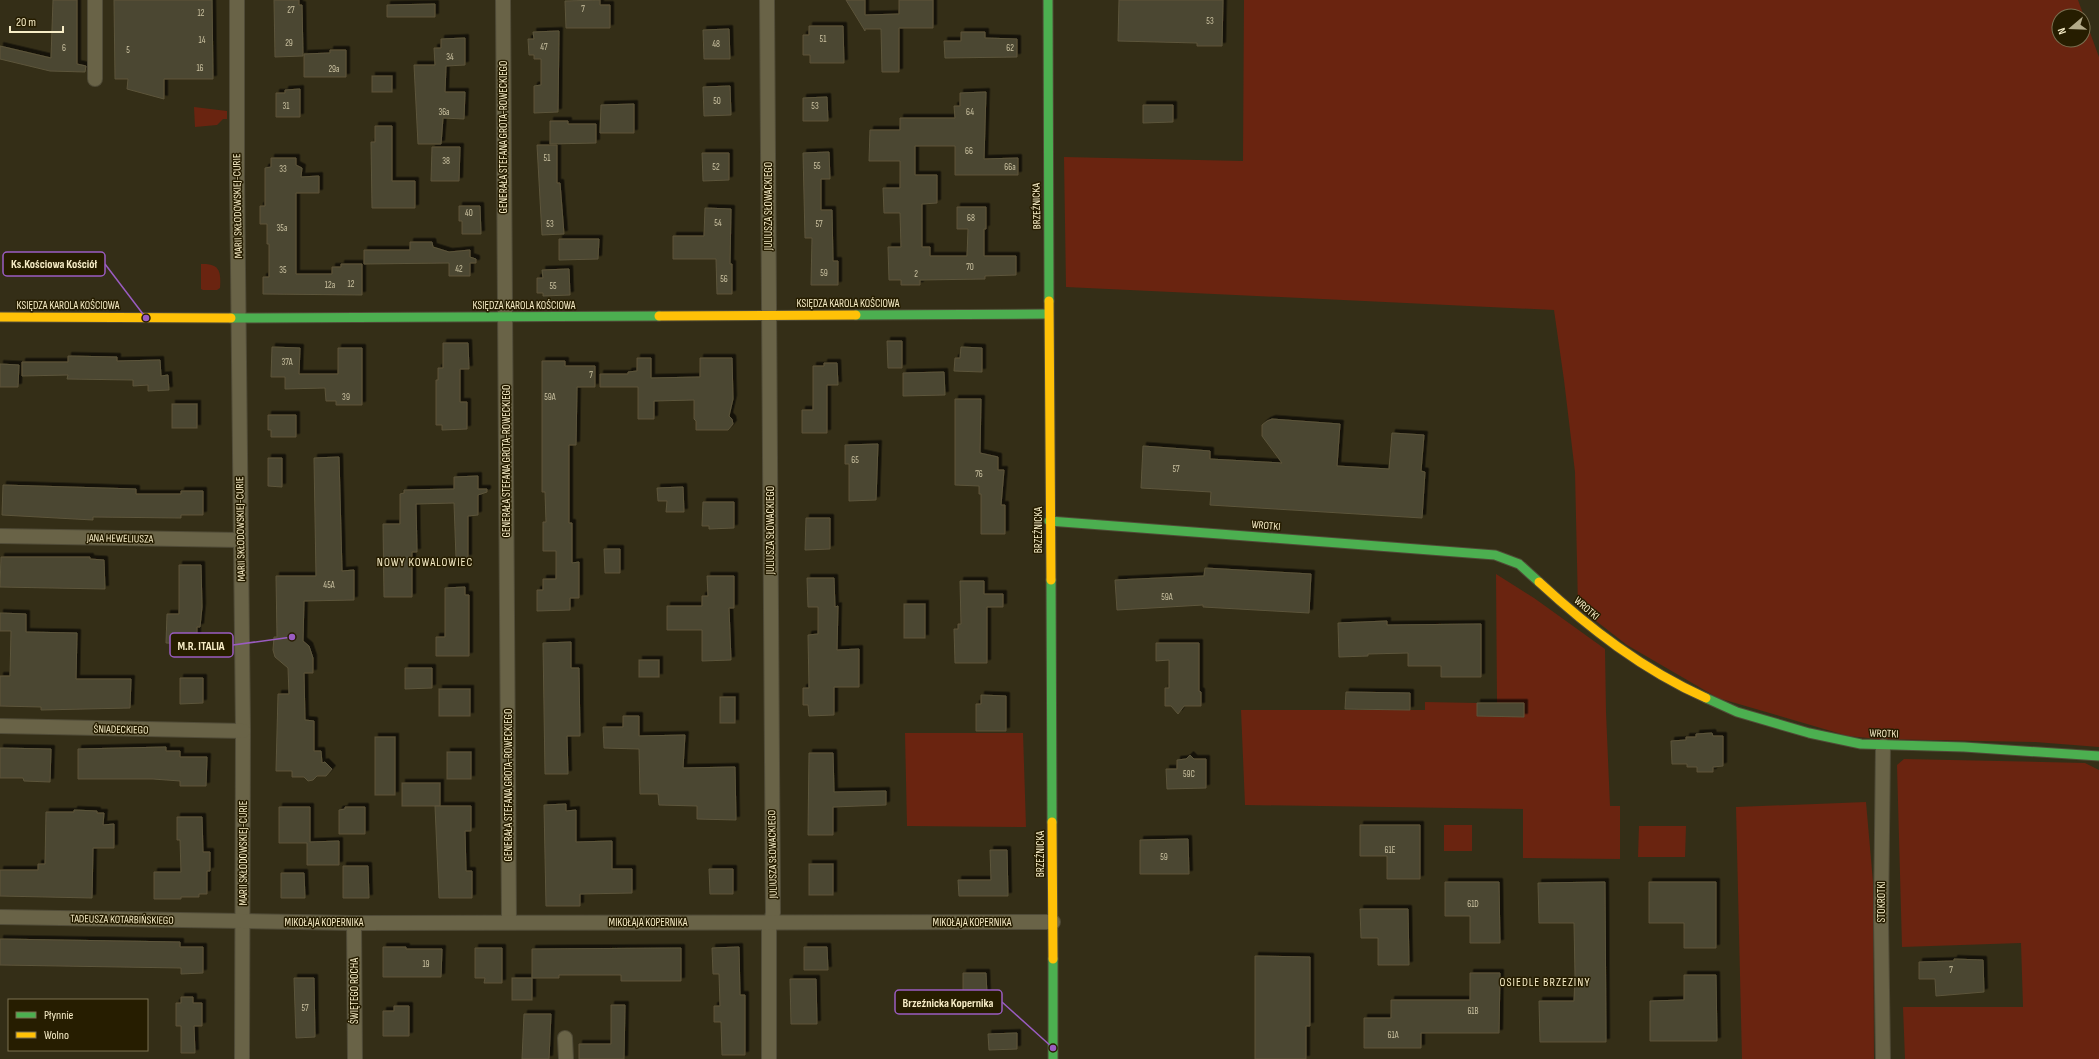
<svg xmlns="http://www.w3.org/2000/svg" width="2099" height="1059" viewBox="0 0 2099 1059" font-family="'Sofia Sans Condensed',sans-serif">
<defs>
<filter id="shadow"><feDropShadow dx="3.5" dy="-3.5" stdDeviation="0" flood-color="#0009"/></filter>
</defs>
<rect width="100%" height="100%" fill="#342e17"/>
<!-- green -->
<g fill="#6a2410" fill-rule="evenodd">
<path d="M1244,0h834l21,57v690l-64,-5 -157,-3 -30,-3 -130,-38 -91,-53 -49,-38 -3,-135 -11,-92 -10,-70 -488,-23 -2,-130 179,4zM2059,16h24v24h-24z"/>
<polygon points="194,107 227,111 227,119 223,119 217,125 195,127"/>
<path d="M201,264c19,-1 20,8 19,24l-3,2h-14l-2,-1z"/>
<polygon points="1496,574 1534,598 1605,649 1606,712 1610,806 1620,806 1620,859 1523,858 1523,809 1245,805 1241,710 1425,710 1425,702 1477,703 1477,716 1524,703 1497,703"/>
<polygon points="905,733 1023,733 1026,827 907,826"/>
<polygon points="1904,759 2085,763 2099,770 2099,1059 1905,1059 1903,1007 2023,1007 2021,943 1902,947 1897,765"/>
<polygon points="1866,802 1873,882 1874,1059 1742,1059 1736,807"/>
<rect x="1444" y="825" width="28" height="26"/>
<polygon points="1639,826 1686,826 1685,857 1638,857"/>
</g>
<!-- building -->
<g fill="#4c4631" stroke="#5c553b" filter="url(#shadow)">
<polygon points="53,0 77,0 77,64 86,66 85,72 50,71 0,59 0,46 51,58"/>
<polygon points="114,0 212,0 213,79 164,79 164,99 127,89 128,79 115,79"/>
<polygon points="274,0 299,0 299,5 302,5 303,56 275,57"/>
<polygon points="600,0 600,5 610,5 610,28 566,28 565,1"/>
<polygon points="846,0 865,0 865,15 899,14 899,0 933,0 933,28 899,28 899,72 882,72 881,29 865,29 865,31"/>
<polygon points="1119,0 1223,0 1222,46 1197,46 1197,43 1118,41"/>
<polygon points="435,4 435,17 387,17 387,5"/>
<polygon points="809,26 843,26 844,63 810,63 810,55 803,55 803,35 809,35"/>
<polygon points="729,29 730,59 704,59 703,30"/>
<polygon points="559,31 558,112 534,113 534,86 541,85 541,59 534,59 534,55 529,55 528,39 534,39 533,32"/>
<polygon points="961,32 985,32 985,38 1017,39 1017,57 945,58 944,41 961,41"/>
<polygon points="465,38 465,65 446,66 445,92 465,92 464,119 443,118 441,144 418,144 414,65 435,65 434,48 441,48 441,39"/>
<polygon points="330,50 346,50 346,77 304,77 304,54 330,53"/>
<rect x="372" y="76" width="20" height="16"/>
<polygon points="730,86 731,115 704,116 703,87"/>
<polygon points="300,89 300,117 276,117 276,93 285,93 285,90"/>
<polygon points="986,92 984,159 1018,158 1018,175 955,175 955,146 915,146 915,175 937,175 937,203 922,204 922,247 930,247 930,256 967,256 968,229 957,229 957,207 986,207 986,229 984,229 984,256 1016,256 1016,275 985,276 985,279 920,280 920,285 901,285 901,280 889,280 888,247 901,247 900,213 884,213 883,188 900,188 900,161 869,161 870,130 900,130 900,118 955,118 954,106 960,106 960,93"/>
<polygon points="827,97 828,121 803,121 803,98"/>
<polygon points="634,104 634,133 600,133 601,105"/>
<polygon points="1143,105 1173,105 1173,122 1143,123"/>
<polygon points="550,121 568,121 568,124 596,124 596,143 550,144"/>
<polygon points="375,126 392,126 392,181 415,181 415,208 372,208 371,142 375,142"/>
<polygon points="537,145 557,145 557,183 560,183 564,234 542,235"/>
<polygon points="432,147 460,147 459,181 431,181"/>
<polygon points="829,152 830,179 821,179 821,210 832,210 833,261 838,261 838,285 811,285 812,238 805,238 803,153"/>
<polygon points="702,153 729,153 729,180 703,181"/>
<polygon points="271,158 296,158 296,165 302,168 301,177 319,176 319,193 296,193 296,274 332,274 332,267 341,267 341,264 362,264 362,295 263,294 263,277 269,277 269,244 267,244 267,224 260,224 260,206 265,206 265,168 271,167"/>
<polygon points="459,206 480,206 481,234 462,234 462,221 459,221"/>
<polygon points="705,208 731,209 730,264 732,264 732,294 717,294 716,259 673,259 673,236 704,236"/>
<polygon points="559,239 599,239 598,259 559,260"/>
<polygon points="410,242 432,242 433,247 449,252 470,250 470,257 476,259 476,263 470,263 470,276 449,276 449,263 364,264 364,250 410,250"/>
<polygon points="569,269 570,295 543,296 543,293 537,293 537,278 543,278 542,270"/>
<polygon points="887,341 902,341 902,368 888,368"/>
<polygon points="443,343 468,343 469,369 460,369 460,402 467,402 467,429 442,430 442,425 436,425 436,380 438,380 438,368 443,368"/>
<polygon points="272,347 300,348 299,374 338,374 338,348 362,348 362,405 336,405 336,401 326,401 325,388 285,389 285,377 271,377"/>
<polygon points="961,347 982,348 982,372 954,371 955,358 960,358"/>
<polygon points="68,356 117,357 117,361 160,360 161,376 168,375 169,390 148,391 148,385 133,386 133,380 67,379 68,375 22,376 22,362 68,362"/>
<polygon points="637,358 651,358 651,378 700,377 700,358 732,358 733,399 729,416 732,419 733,424 728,430 696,430 696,421 694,419 694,400 654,401 654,419 638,419 638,387 600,387 600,374 628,374 628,372 637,371"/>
<polygon points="542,361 565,361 565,366 595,366 595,387 577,387 576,445 569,445 569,523 572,523 572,563 579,562 579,598 570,598 570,610 537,611 537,590 543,590 543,579 556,579 556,551 543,551 543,522 546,522 545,492 542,492"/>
<polygon points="824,363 837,363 838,385 827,385 827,433 802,433 802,410 813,410 813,366 824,366"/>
<polygon points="0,364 19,365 18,387 0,387"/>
<polygon points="944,372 945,395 903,396 903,373"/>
<polygon points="955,399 981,399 980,453 998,457 998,470 1004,470 1001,505 1005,505 1005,534 981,534 981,494 979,494 979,486 955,485"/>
<rect x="172" y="404" width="25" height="24"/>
<polygon points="268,415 296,415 296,437 271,437 271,430 268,430"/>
<polygon points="1272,419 1340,424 1337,466 1389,469 1392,433 1424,435 1421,471 1425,472 1422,518 1210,505 1211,492 1141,488 1143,446 1210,451 1210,459 1282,463 1262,436 1262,425 1267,421"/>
<polygon points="878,444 876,500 849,501 849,464 845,464 845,445"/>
<polygon points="339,457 342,571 354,570 354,600 304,601 303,641 309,646 313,658 313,673 304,673 305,720 314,721 314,751 321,751 322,763 325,762 332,769 326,776 317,776 313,780 308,781 304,777 292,777 292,771 276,771 278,694 289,694 288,668 275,657 273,650 274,637 277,637 276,576 316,576 314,458"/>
<polygon points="268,458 282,458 282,487 268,486"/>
<polygon points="478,476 478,489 487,489 487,492 478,495 478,515 468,516 468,558 456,558 454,503 416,504 417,552 412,552 412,597 384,597 383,524 400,524 400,494 404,493 404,490 454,489 454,477"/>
<polygon points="3,485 136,489 136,494 181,494 181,491 203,491 203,515 181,515 181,518 93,517 93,520 2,515"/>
<polygon points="683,487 684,512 666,512 667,501 658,501 657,488"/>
<polygon points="703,502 734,502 734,528 709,529 709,526 702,526"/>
<polygon points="806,518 830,518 830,549 805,550"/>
<polygon points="604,549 620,549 620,573 605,573"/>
<polygon points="1,557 90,557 90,559 104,560 105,589 0,587"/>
<polygon points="179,565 201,565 202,607 200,627 197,627 197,644 166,643 167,614 179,614"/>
<polygon points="1205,568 1311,574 1309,613 1203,607 1203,605 1117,610 1115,580 1204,576"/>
<polygon points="707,576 734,576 734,608 729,608 731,660 702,661 702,630 667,630 667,606 702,606 702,596 708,596"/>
<polygon points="807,578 834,578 835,607 838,606 837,650 859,649 859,687 834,687 834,715 809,716 808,705 803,705 803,688 809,688 808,635 818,634 818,607 808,607"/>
<polygon points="960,581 984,581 984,594 1003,594 1003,607 987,607 987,663 955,663 954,629 958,629 958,624 961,624"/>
<polygon points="465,587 465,595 469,595 469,656 436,656 436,637 445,637 445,588"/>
<rect x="904" y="604" width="21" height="34"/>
<polygon points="0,613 26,614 26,632 77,633 76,679 131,679 130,708 41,710 41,707 0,706 0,676 10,676 11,631 0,631"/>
<polygon points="1387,621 1387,625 1481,624 1481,677 1441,677 1441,666 1408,666 1408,653 1368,654 1368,656 1339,657 1338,623"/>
<polygon points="571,642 571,668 579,668 580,736 567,736 568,774 545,774 543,643"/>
<polygon points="1156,643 1199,643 1199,691 1201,692 1201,706 1184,706 1178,714 1171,706 1165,706 1165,688 1169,688 1169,660 1156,661"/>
<rect x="639" y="660" width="20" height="17"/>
<polygon points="405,668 432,668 432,688 405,689"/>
<polygon points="180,678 203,678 203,703 180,704"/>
<rect x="439" y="689" width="31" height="27"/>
<polygon points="1346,692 1410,693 1410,710 1345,709"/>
<polygon points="981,695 1006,696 1006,731 976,731 976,704 981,704"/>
<rect x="720" y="697" width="15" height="26"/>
<polygon points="1477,703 1524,703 1524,717 1477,716"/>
<polygon points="623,716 639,716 639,736 685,735 683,768 735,767 736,820 697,819 697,806 659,805 658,794 640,794 639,749 604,748 603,727 623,727"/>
<polygon points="1712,733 1713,736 1723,736 1723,766 1713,767 1713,772 1697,772 1697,767 1687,767 1687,764 1672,764 1671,741 1686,740 1686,737 1696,737 1696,734"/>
<rect x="375" y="737" width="20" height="58"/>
<polygon points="166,747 166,751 180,751 180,757 207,757 206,786 180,786 180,781 153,779 78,779 78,749"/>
<polygon points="0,748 51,749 50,782 24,781 23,778 0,778"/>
<rect x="447" y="752" width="24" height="27"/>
<polygon points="809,753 833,753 834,792 886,791 886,805 833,807 833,835 808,835"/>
<polygon points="1190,755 1194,759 1206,759 1206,788 1167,789 1166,769 1177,769 1177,760 1186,759"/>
<rect x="402" y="783" width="38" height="23"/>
<polygon points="566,804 566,811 576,810 576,842 612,841 612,869 632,869 632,893 580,894 580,906 546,906 544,805"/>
<polygon points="435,806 471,806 471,831 465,831 466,871 472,871 472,898 439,898"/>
<polygon points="279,807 310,807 310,842 339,841 339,865 307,865 307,843 279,843"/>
<polygon points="345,807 365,807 365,834 339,834 339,810 345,809"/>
<polygon points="74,810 97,811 97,813 104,813 103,825 114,824 114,848 93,848 92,898 0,896 0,870 38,870 38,864 45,864 46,812 74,812"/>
<polygon points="177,817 202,817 203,852 210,852 210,871 207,871 207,894 199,894 199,897 181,897 181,899 154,899 154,872 181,872 180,840 177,840"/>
<polygon points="1360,825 1420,825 1420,879 1387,879 1387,856 1360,856"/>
<polygon points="1188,839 1189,874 1140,874 1140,840"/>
<polygon points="990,850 1007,850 1008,896 959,896 958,880 991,880"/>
<rect x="809" y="864" width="24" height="31"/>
<polygon points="343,866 368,866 369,898 343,898"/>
<polygon points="709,869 733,869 733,894 710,894"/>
<polygon points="281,873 304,873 305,898 281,898"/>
<polygon points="1445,882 1499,882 1500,943 1470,943 1470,916 1445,916"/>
<polygon points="1605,882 1606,1042 1540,1042 1539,1001 1574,1001 1575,975 1574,923 1539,923 1538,883"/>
<polygon points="1649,882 1716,882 1716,948 1684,948 1684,923 1649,923"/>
<polygon points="1360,909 1408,909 1409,965 1378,965 1378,938 1361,938"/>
<polygon points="0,939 180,942 180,947 203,947 203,973 181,974 181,968 0,965"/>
<polygon points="383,947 406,947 406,949 442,949 441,977 383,977"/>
<polygon points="739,947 740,995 745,995 745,1055 722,1055 721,1022 714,1022 714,1006 720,1006 719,974 713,974 712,948"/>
<polygon points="804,947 827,947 828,970 804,970"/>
<polygon points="475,948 502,948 502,983 484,983 485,978 475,978"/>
<polygon points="681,948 681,981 621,981 621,975 559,975 559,978 532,978 532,949"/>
<polygon points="1255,956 1310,957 1310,1026 1306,1026 1306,1059 1255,1059"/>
<polygon points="1954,959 1983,960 1984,992 1936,996 1935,979 1919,979 1919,962 1954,961"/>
<polygon points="963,973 986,973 987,995 963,996"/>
<polygon points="1470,973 1500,973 1499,1033 1421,1033 1421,1048 1364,1048 1364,1018 1391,1018 1391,1000 1470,1000"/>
<polygon points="1684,975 1716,975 1717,1041 1650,1041 1650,1001 1684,1000"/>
<polygon points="294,978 314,978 315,1037 296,1038"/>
<rect x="512" y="978" width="20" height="22"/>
<polygon points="790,979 816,979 817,1024 791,1024"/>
<polygon points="181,997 193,997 193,1003 202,1003 202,1026 194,1026 195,1053 181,1053 181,1026 176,1026 176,1003 181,1003"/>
<polygon points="611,1005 625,1005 624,1059 579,1059 579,1044 611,1044"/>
<polygon points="394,1006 409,1006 409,1036 383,1036 383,1011 394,1011"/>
<polygon points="524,1014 551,1014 549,1059 522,1059"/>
<polygon points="1017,1033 1017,1049 989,1050 988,1034"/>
</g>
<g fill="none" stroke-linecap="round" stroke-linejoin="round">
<defs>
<g id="street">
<polyline points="237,0 237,176 243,731 242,1059"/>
<polyline points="503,0 509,922"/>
<polyline points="767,0 773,913 769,930 769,1059"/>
<polyline points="95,79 95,0"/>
<polyline points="0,536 239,540"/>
<polyline points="0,726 243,731"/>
<polyline points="1883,746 1881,920 1883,1059"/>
<polyline points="0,917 354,923 1053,922"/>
<polyline points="354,923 355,1059"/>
<polyline points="565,1038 566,1059"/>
</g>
<g id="fast">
<polyline points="1048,0 1049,301"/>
<polyline points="856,315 1048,314"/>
<polyline points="231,318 659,316"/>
<polyline points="1049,521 1495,555 1519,564 1539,582"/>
<polyline points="1051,580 1052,822"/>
<polyline points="1706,698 1737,712 1809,733 1861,744 1964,747 2099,756"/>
<polyline points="1053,959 1053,1059"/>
</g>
<g id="slow">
<polyline points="1049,301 1051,580"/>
<polyline points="659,316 856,315"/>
<polyline points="0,317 231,318"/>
<path d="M1539,582c50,46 104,88 167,116"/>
<polyline points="1052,822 1053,959"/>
</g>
</defs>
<!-- street casing -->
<use href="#street" stroke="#504b37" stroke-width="16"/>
<!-- fast casing -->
<use href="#fast" stroke="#504b37" stroke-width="11"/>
<!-- slow casing -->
<use href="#slow" stroke="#504b37" stroke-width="11"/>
<!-- street -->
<use href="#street" stroke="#696347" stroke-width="14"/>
<!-- fast -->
<use href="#fast" stroke="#4caf50" stroke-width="9"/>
<!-- slow -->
<use href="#slow" stroke="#ffc107" stroke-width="9"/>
</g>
<g text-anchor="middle" stroke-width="3" stroke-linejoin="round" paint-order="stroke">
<!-- number labels -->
<g font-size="9" fill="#ccc3a2">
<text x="583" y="12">7</text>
<text x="291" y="13">27</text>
<text x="201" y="16">12</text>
<text x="1210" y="24">53</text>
<text x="823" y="42">51</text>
<text x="202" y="43">14</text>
<text x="289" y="46">29</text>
<text x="716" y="47">48</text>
<text x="544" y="50">47</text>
<text x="64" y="51">6</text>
<text x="1010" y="51">62</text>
<text x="128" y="53">5</text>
<text x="450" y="60">34</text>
<text x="200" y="71">16</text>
<text x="334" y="72">29a</text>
<text x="717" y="104">50</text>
<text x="286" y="109">31</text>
<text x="815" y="109">53</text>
<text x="444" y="115">36a</text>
<text x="970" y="115">64</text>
<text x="969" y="154">66</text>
<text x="547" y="161">51</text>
<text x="446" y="164">38</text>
<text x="817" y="169">55</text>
<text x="716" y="170">52</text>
<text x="1010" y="170">66a</text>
<text x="283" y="172">33</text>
<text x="469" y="216">40</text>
<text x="971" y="221">68</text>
<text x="718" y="226">54</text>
<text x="550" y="227">53</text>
<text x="819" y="227">57</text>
<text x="282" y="231">35a</text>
<text x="970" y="270">70</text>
<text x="459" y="272">42</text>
<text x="283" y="273">35</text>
<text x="824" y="276">59</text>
<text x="916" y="277">2</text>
<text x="724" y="282">56</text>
<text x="351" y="287">12</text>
<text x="330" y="288">12a</text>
<text x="553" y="289">55</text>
<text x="287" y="365">37A</text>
<text x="591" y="378">7</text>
<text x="346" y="400">39</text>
<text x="550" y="400">59A</text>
<text x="855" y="463">65</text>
<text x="1176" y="472">57</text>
<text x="979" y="477">76</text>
<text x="329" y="588">45A</text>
<text x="1167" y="600">59A</text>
<text x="1189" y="777">59C</text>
<text x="1390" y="853">61E</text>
<text x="1164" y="860">59</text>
<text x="1473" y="907">61D</text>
<text x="426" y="967">19</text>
<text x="1951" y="973">7</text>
<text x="305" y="1011">57</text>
<text x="1473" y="1014">61B</text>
<text x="1393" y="1038">61A</text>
</g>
<!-- street labels -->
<g font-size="11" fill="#f7edc7" stroke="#261d00">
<text transform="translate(503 137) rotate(-90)" y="4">GENERAŁA STEFANA GROTA-ROWECKIEGO</text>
<text transform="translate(237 206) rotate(-91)" y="4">MARII SKŁODOWSKIEJ-CURIE</text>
<text transform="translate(768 206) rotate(-90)" y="4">JULIUSZA SŁOWACKIEGO</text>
<text transform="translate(1036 206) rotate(-91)" y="4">BRZEŹNICKA</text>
<text x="848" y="307">KSIĘDZA KAROLA KOŚCIOWA</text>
<text x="68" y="309">KSIĘDZA KAROLA KOŚCIOWA</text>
<text x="524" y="309">KSIĘDZA KAROLA KOŚCIOWA</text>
<text transform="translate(506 461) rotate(-90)" y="4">GENERAŁA STEFANA GROTA-ROWECKIEGO</text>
<text transform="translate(1266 525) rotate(5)" y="4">WROTKI</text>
<text transform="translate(240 529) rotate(-91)" y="4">MARII SKŁODOWSKIEJ-CURIE</text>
<text transform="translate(770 530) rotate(-90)" y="4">JULIUSZA SŁOWACKIEGO</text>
<text transform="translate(1038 530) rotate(-90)" y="4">BRZEŹNICKA</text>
<text transform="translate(120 538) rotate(1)" y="4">JANA HEWELIUSZA</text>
<text transform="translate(1587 608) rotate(41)" y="4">WROTKI</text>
<text transform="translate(121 729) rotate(1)" y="4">ŚNIADECKIEGO</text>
<text transform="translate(1884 733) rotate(2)" y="4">WROTKI</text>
<text transform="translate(508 785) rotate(-90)" y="4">GENERAŁA STEFANA GROTA-ROWECKIEGO</text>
<text transform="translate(243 853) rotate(-90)" y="4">MARII SKŁODOWSKIEJ-CURIE</text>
<text transform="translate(772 854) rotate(-91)" y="4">JULIUSZA SŁOWACKIEGO</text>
<text transform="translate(1040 854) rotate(-90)" y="4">BRZEŹNICKA</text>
<text transform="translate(1881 902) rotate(-90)" y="4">STOKROTKI</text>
<text transform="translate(122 919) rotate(1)" y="4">TADEUSZA KOTARBIŃSKIEGO</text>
<text x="324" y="926">MIKOŁAJA KOPERNIKA</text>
<text x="648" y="926">MIKOŁAJA KOPERNIKA</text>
<text x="972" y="926">MIKOŁAJA KOPERNIKA</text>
<text transform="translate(354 991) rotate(-90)" y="4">ŚWIĘTEGO ROCHA</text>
</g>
<!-- neighbourhood labels -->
<g font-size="12" letter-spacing="1" fill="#f7edc7" stroke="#261d00">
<text x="425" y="566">NOWY KOWALOWIEC</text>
<text x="1545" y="986">OSIEDLE BRZEZINY</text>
</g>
</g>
<!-- callouts -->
<path fill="none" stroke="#9a5cc1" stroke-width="1.5" d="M146 318L105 264M292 637L233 645M1053 1048L1002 1002"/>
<g fill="#9a5cc1" stroke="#261d00" stroke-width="1.5">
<circle cx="146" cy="318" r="4"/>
<circle cx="292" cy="637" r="4"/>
<circle cx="1053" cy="1048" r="4"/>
</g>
<g fill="#261d00" stroke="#9a5cc1" stroke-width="1.5">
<rect x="3" y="252" width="102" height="24" rx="4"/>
<rect x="170" y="633" width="63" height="24" rx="4"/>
<rect x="895" y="990" width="107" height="24" rx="4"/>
</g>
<g font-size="12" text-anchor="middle" font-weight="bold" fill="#f7edc7">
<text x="54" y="268">Ks.Kościowa Kościół</text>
<text x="201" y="650">M.R. ITALIA</text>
<text x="948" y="1007">Brzeźnicka Kopernika</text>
</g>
<!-- legend -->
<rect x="8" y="999" width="140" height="52" fill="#261d00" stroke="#7a7050"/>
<rect x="16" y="1012" width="20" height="6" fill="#4caf50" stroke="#7a7050"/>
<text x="44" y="1019" font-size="12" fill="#f7edc7">Płynnie</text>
<rect x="16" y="1032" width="20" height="6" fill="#ffc107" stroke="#7a7050"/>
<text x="44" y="1039" font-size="12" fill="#f7edc7">Wolno</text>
<!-- north arrow -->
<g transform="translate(2071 28) rotate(251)"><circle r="19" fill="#261d00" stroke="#7a7050"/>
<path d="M0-3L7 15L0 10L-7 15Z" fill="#b3aa89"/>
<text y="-6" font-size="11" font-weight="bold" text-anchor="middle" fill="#f7edc7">N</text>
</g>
<!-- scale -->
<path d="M10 26v6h53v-6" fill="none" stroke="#f7edc7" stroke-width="2"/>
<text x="16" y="26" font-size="12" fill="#f7edc7" stroke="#261d00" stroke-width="3" paint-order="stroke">20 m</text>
</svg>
